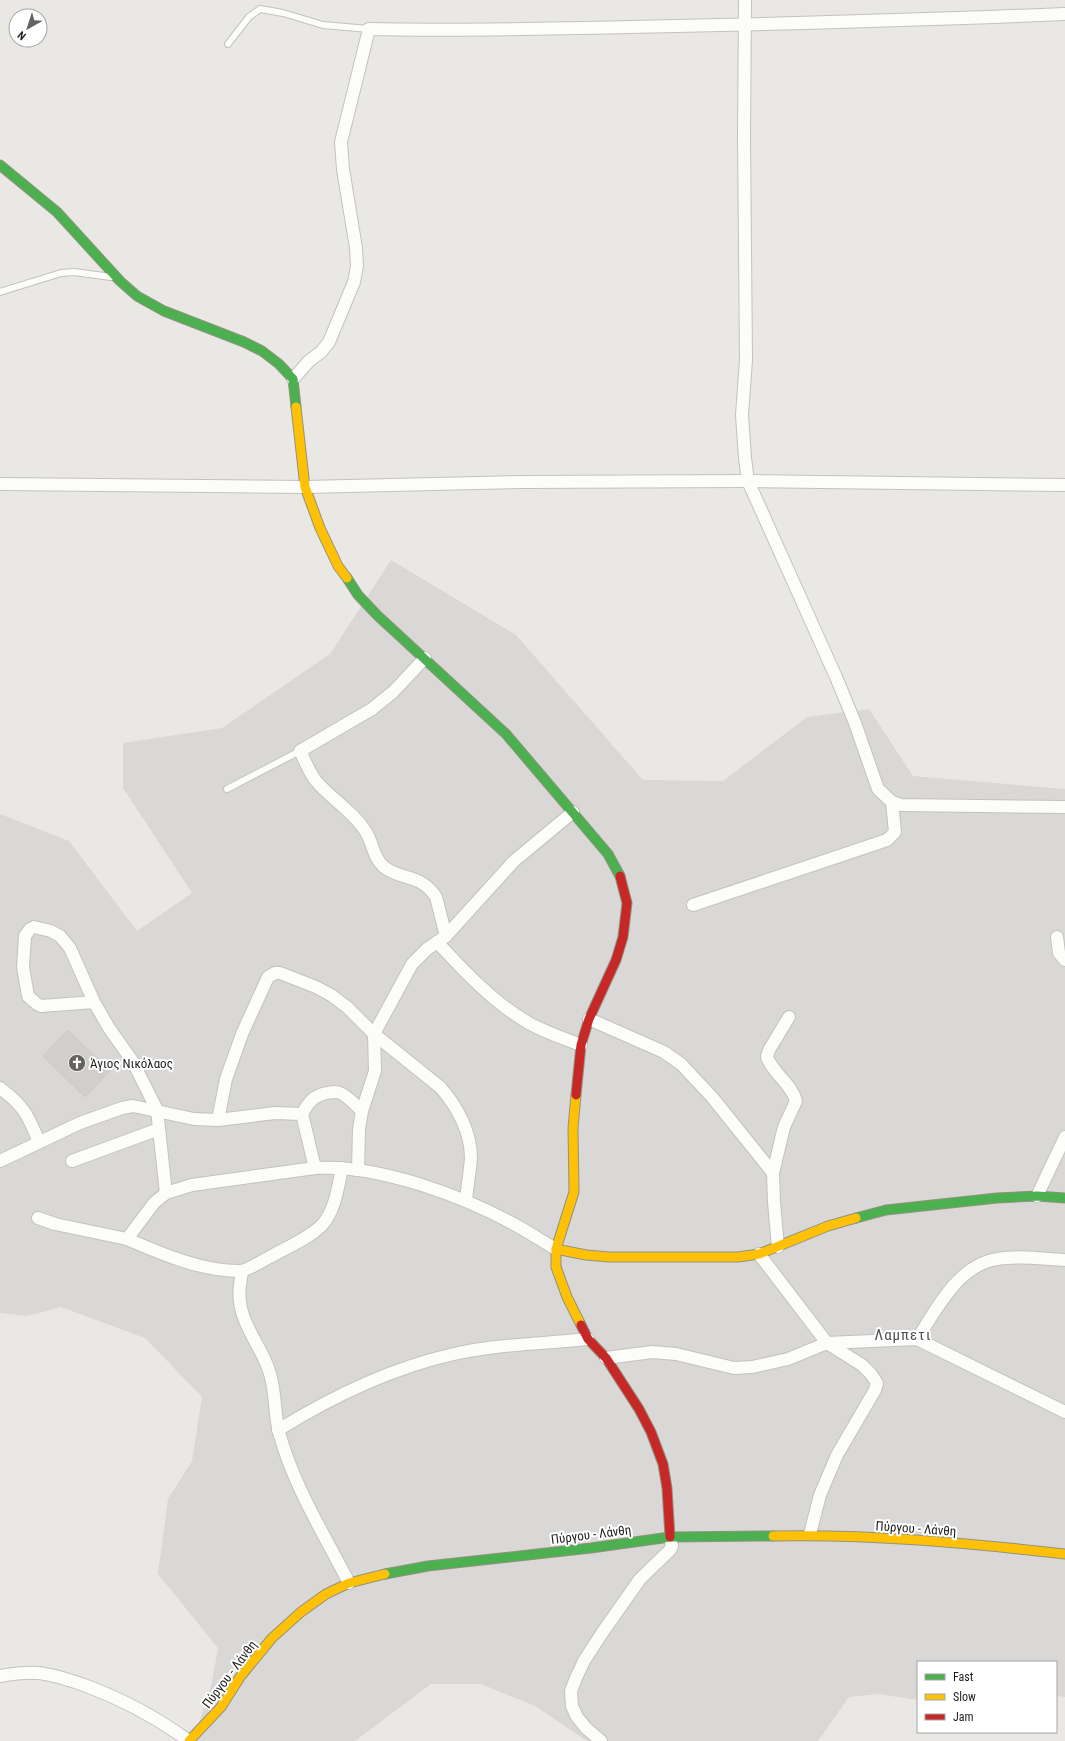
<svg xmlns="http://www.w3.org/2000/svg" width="1065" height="1741" viewBox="0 0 1065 1741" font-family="'Roboto Condensed',sans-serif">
<rect width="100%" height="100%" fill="#eae8e5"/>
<!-- residential -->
<polygon fill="#d9d8d6" points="391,560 516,635 643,780 723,781 807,717 869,709 913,776 1065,789 1065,1697 1056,1696 1056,1662 918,1662 918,1700 878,1694 849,1697 818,1741 587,1741 535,1706 481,1684 431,1684 355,1741 193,1741 212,1682 218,1648 158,1574 168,1499 192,1461 202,1397 145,1338 61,1307 27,1316 0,1313 0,814 69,841 137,931 192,893 123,788 123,743 222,728 330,654"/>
<!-- building -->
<polygon fill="#d1cecc" stroke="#cdcac6" points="68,1030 110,1071 85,1097 43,1056"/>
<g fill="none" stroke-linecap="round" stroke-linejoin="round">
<defs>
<g id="lane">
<polyline points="228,44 249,17 260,9 283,13 323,25 369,29"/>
<polyline points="0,292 61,273 74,272 111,277"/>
<polyline points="227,789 300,751"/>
</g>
<g id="street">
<polyline points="745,0 744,138 746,360 742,415 745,458 748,481 836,677 855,723 878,789 892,802 901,805 1065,807"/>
<path d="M293,379l16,-18 12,-9 8,-10 25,-60 3,-16 -1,-18 -13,-79 -2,-27 28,-113c88,2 175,0 262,-2 145,-3 289,-7 434,-13"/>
<polyline points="0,484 305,487 524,482 748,481 1065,485"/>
<path d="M425,658l-32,34 -21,17 -72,42c5,10 9,21 16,30 15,18 37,30 50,51 7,11 7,26 18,35 18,14 36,6 52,30l10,39"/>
<polyline points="693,905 887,840 895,832 892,802"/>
<polyline points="1057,937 1059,953 1065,960"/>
<path d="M437,942c27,29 56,60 90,80 17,10 36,16 54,23"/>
<polyline points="94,1002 41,1006 37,1004 28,996 23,967 25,936 30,929 34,927 51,931 60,936 70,948 94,1002 109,1028 133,1062 157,1110 166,1193"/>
<polyline points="589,1019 664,1052 681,1064 712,1097 773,1173"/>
<path d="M0,1088c24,18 28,27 39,54"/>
<path d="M302,1114c6,-11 12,-19 25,-21 5,-1 9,-2 13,0 8,3 15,12 22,18"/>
<path d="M218,1120l8,-41 16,-45 26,-57 7,-4h5l36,14 15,8 16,12 27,27 66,53c17,19 31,45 31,71 -1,14 -4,29 -5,43"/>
<path d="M0,1161l80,-38 42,-15 11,-2 61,13 24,1 57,-7 27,1 13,54c63,-4 149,28 204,59 13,7 24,15 37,22"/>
<polyline points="72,1161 159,1129"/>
<polyline points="358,1170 359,1129 362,1111 375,1071 374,1034 412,964 427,949 446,936 514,861 573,812"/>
<polyline points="1037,1196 1065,1137"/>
<polyline points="38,1218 55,1224 127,1239 154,1203 166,1193 192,1185 315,1168"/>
<path d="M127,1239c35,15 74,32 113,32 7,0 23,-11 30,-14 17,-10 38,-18 52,-32 13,-14 16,-38 20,-57"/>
<path d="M778,1247l-4,-45 -1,-29 11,-46 12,-26c-4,-17 -23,-27 -29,-44l2,-7 20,-33"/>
<polyline points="759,1254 827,1343 862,1365 871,1374 877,1383 875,1390 837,1455 820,1495 810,1534"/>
<path d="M242,1272c-2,12 -4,24 -1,36 5,24 23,43 29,66 6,19 4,39 9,58 14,53 45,102 70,151"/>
<path d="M917,1339c20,-30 41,-74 80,-80 22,-4 46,0 68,1"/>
<polyline points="606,1358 652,1352 676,1354 734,1368 752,1367 788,1359 827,1343 917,1339 1065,1412"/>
<path d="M278,1430c55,-34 113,-62 176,-76 43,-10 89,-10 134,-15"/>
<path d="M0,1676c12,-2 24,-4 37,-3 16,1 32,7 47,12 38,14 72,32 105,56"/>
<polyline points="601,1741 586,1728 577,1717 572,1706 571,1691 576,1678 584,1661 602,1633 640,1579 670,1550 672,1546 670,1537"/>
</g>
<g id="fast">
<polyline points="0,165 57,212 120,281 137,296 164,311 244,342 262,351 279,364 293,379 296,407"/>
<polyline points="347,578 358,595 378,616 506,734 608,854 620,876"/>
<polyline points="856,1218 886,1210 997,1198 1037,1196 1065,1198"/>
<polyline points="385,1574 428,1566 591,1548 670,1537 773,1536"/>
</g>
<g id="slow">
<polyline points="296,407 305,487 320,528 338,566 347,578"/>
<polyline points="576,1095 573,1128 574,1192 556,1249 556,1267 567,1297 581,1325"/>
<polyline points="556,1249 586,1255 609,1257 738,1257 759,1254 828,1226 856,1218"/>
<path d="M773,1536c97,-2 195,7 292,18"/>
<polyline points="189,1741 221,1707 240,1677 272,1638 301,1612 326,1594 349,1583 385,1574"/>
</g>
<g id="jam">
<polyline points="576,1095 581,1045 589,1019 616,960 623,937 627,903 620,876"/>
<polyline points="581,1325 588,1339 606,1358 639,1409 651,1432 663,1464 667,1488 670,1537"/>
</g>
</defs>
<!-- lane casing -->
<use href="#lane" stroke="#c3c2c1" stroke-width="8"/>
<!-- street casing -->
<use href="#street" stroke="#c3c2c1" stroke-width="14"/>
<!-- fast casing -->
<use href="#fast" stroke="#92937d" stroke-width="11"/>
<!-- slow casing -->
<use href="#slow" stroke="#92937d" stroke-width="11"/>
<!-- jam casing -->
<use href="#jam" stroke="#92937d" stroke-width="11"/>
<!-- lane -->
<use href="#lane" stroke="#fcfcfb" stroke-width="6"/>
<!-- street -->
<use href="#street" stroke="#fcfcfb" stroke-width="12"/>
<!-- fast -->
<use href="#fast" stroke="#4caf50" stroke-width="9"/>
<!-- slow -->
<use href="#slow" stroke="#ffc107" stroke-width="9"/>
<!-- jam -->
<use href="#jam" stroke="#c62828" stroke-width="9"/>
</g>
<!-- icons -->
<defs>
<symbol id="church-disc" viewBox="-11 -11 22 22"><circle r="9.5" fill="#646362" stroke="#fff"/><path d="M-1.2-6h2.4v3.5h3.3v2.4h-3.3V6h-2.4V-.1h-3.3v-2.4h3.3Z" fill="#fff"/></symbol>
</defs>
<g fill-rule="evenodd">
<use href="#church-disc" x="67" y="1053" width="20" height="20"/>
</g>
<g text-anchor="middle" stroke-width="4" stroke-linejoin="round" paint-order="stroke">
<!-- poi labels -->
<g font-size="13" fill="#1c1c1c" stroke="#fff" text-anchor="start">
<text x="90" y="1068">Άγιος Νικόλαος</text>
</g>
<!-- street labels -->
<g font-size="13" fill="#1c1c1c" stroke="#fff">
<text transform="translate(916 1528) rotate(4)" y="5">Πύργου - Λάνθη</text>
<text transform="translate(591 1534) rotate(-7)" y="5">Πύργου - Λάνθη</text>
<text transform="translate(229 1674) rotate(-53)" y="5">Πύργου - Λάνθη</text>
</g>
<!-- quarter labels -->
<g font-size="15" letter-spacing="1" fill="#4f4f4f" stroke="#fff">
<text x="903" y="1340">Λαμπετι</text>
</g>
</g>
<!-- legend -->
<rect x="917" y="1661" width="140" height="72" fill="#ffffff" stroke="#a4a4a4"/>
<rect x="925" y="1674" width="20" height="6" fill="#4caf50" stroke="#a4a4a4"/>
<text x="953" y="1681" font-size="12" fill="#1c1c1c">Fast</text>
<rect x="925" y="1694" width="20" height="6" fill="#ffc107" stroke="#a4a4a4"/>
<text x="953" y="1701" font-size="12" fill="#1c1c1c">Slow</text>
<rect x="925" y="1714" width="20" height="6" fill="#c62828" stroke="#a4a4a4"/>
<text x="953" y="1721" font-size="12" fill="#1c1c1c">Jam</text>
<!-- north arrow -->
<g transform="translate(28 28) rotate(219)"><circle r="19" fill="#ffffff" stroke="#a4a4a4"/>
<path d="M0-3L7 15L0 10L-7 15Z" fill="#646362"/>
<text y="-6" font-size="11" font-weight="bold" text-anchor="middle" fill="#1c1c1c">N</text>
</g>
</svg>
